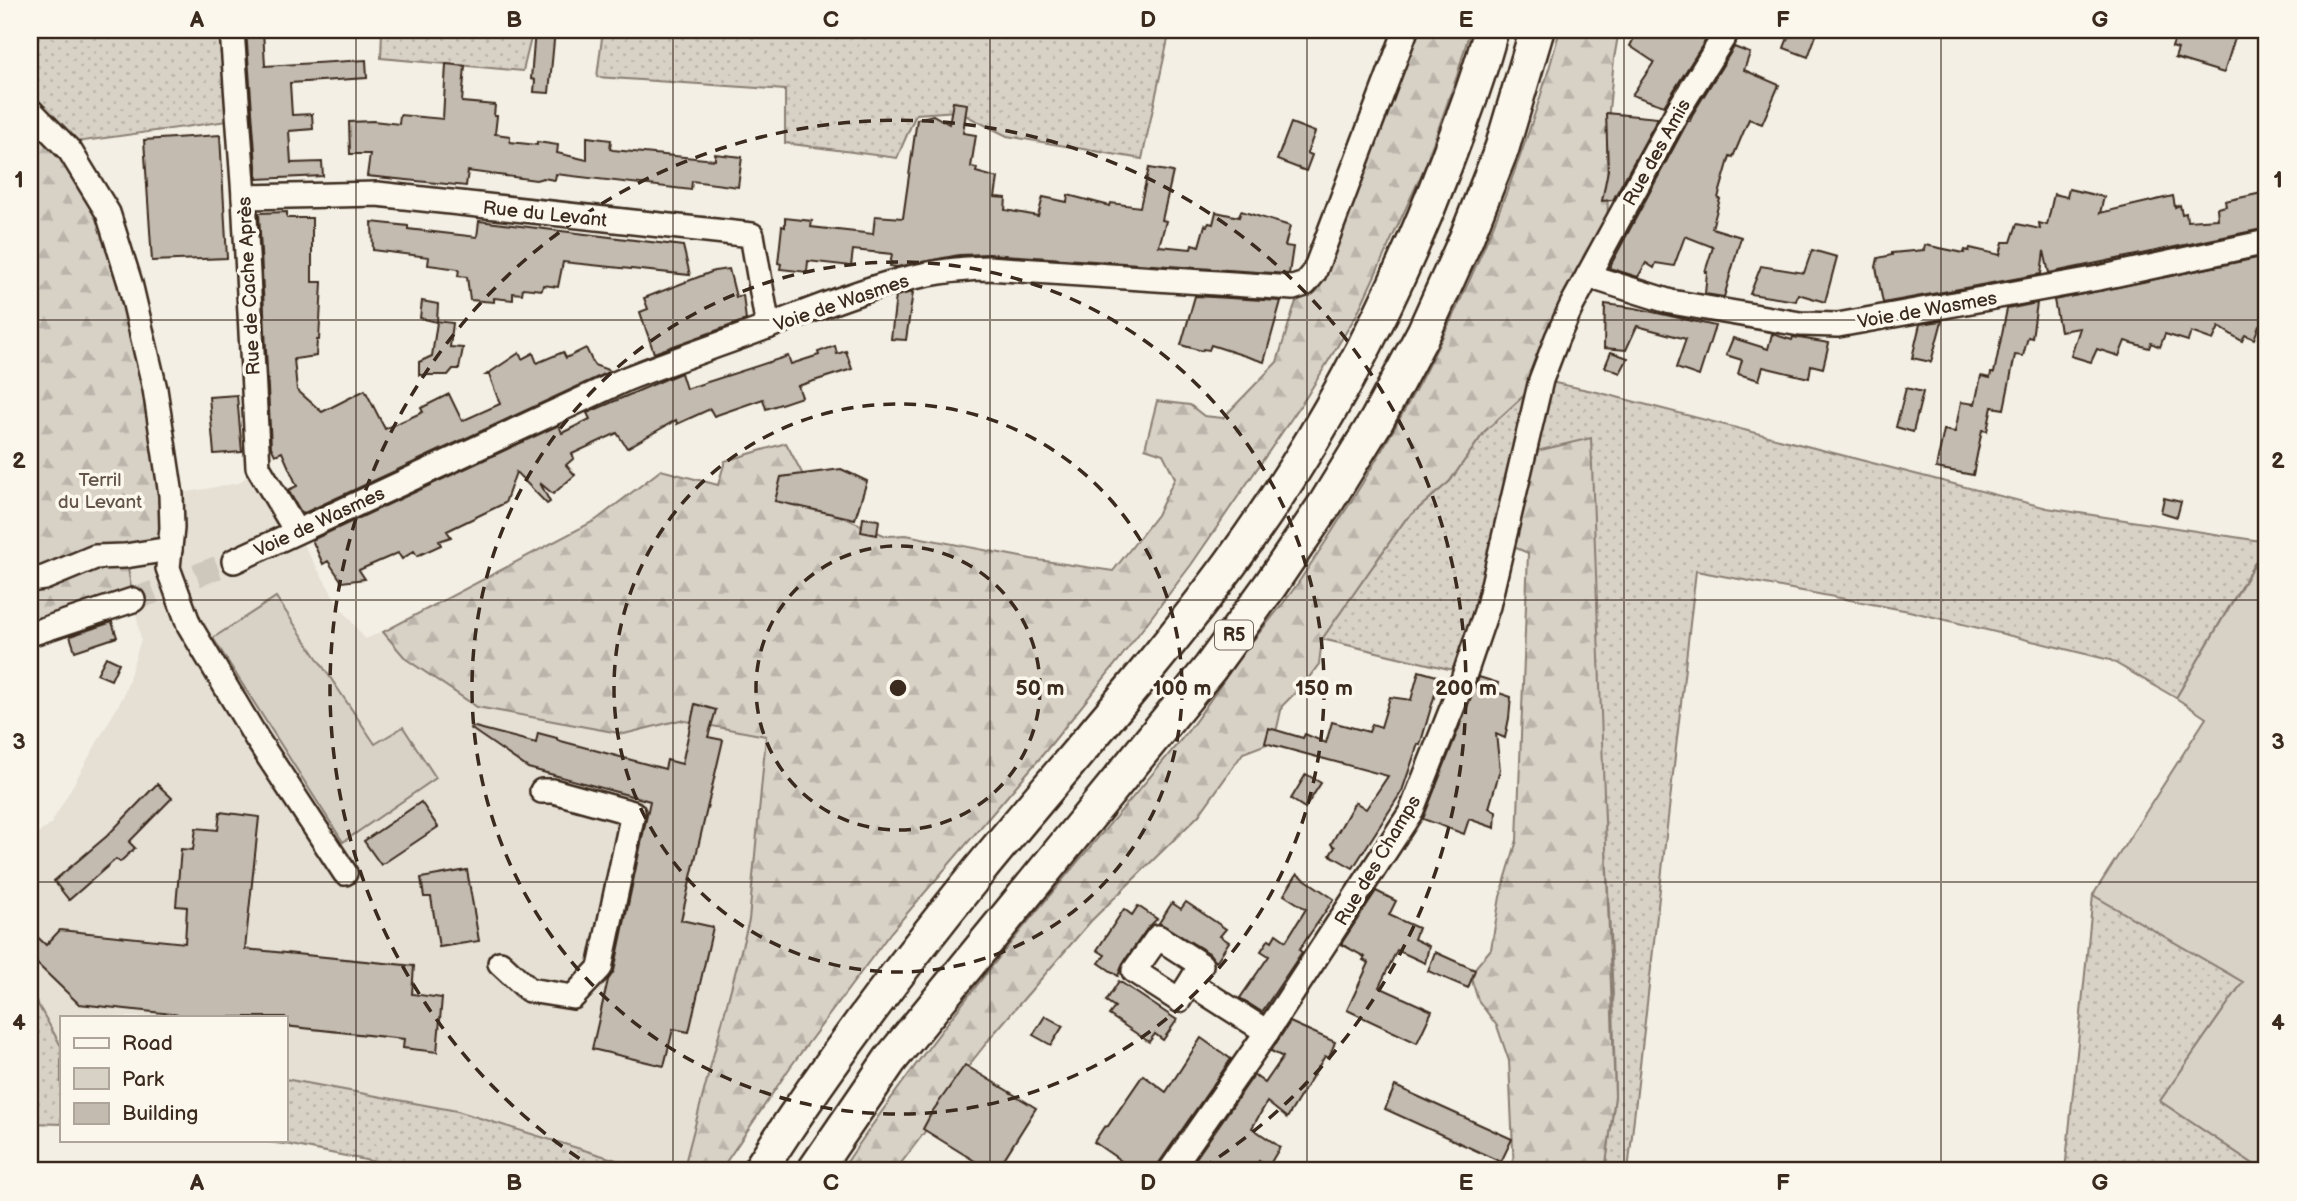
<svg xmlns="http://www.w3.org/2000/svg" width="2297" height="1201" viewBox="0 0 2297 1201" font-family="'Balsamiq Sans',sans-serif">
<defs>
<pattern id="grass-dots" width="8" height="8" patternUnits="userSpaceOnUse" patternTransform="scale(1.75)"><rect width="8" height="8" fill="#d8d1c6"/><path d="M2 2h.1M6 6h.1" fill="none" stroke="#bab4aa" stroke-width="1.8" stroke-linecap="round"/></pattern>
<pattern id="forest-firs" width="22" height="20" patternUnits="userSpaceOnUse" patternTransform="scale(1.75)"><rect width="22" height="20" fill="#d8d1c6"/><path d="M5 1l3.5 6h-7zM16 11l3.5 6h-7z" fill="#bab4aa"/></pattern>
</defs>
<rect width="100%" height="100%" fill="#f3efe4"/>
<filter id="ink" filterUnits="userSpaceOnUse"><feTurbulence type="fractalNoise" baseFrequency=".0143" numOctaves="2"/><feDisplacementMap in="SourceGraphic" scale="14" xChannelSelector="R" yChannelSelector="G"/><feConvolveMatrix kernelMatrix="1 2 1 2 8 2 1 2 1" color-interpolation-filters="sRGB"/></filter>
<g filter="url(#ink)">
<!-- built -->
<polygon fill="#e5dfd4" points="258,467 338,604 365,639 383,632 406,659 624,734 680,720 766,736 749,920 683,1171 652,1171 457,1111 285,1079 285,1017 61,1017 61,1046 30,990 30,839 51,824 124,695 141,639 125,556 171,495 239,483"/>
<!-- grass -->
<g fill="url(#grass-dots)" stroke="#8a7e72" stroke-width="2">
<polygon points="30,30 229,30 235,120 62,144 30,110"/>
<polygon points="382,30 533,30 523,71 381,58"/>
<polygon points="603,30 1170,30 1142,159 1007,136 957,111 916,114 897,158 785,143 785,90 597,77"/>
<polygon points="1541,380 1597,392 2047,508 2267,542 2176,698 2110,660 1909,611 1696,571 1628,1171 1605,1171 1615,1096 1613,996 1603,785 1524,454 1466,673 1322,639 1405,520 1450,481 1485,431"/>
<polygon points="2093,895 2243,982 2160,1101 2264,1171 2065,1171"/>
<polygon points="30,990 61,1046 61,1124 30,1123"/>
<polygon points="285,1079 457,1111 652,1171 420,1171 291,1145 252,1140 285,1140"/>
</g>
<!-- forest -->
<g fill="url(#forest-firs)" stroke="#8a7e72" stroke-width="2">
<polygon points="1406,30 1470,30 1457,76 1424,169 1357,314 1307,396 1191,565 1118,661 1040,758 891,932 791,1066 720,1171 683,1171 749,920 766,736 680,720 624,734 477,707 406,659 383,632 596,520 661,470 718,485 725,461 786,443 820,507 886,536 906,535 1031,559 1113,571 1157,515 1175,478 1163,454 1145,448 1157,401 1190,405 1204,416 1223,418 1277,362 1294,307"/>
<path d="M1560,30h59l-5,29 -7,72 1,108 -67,141 -56,51 -35,50 -45,39 -83,119 -3,25 -15,20 -22,22 -5,22 -10,16 -24,9 -44,62 -108,106 -95,110 -23,29 -43,65 -35,46h-54c66,-100 142,-196 219,-288 42,-51 86,-100 128,-152 19,-25 36,-52 55,-78 18,-23 38,-45 55,-70 116,-170 208,-354 262,-553z"/>
<polygon points="30,110 70,151 130,283 170,549 126,556 133,600 30,634"/>
<polygon points="1591,438 1615,1096 1605,1171 1514,1171 1509,1061 1497,1026 1478,1000 1470,974 1491,949 1500,897 1517,840 1528,553 1504,543 1524,454"/>
</g>
<!-- green -->
<g fill="#d8d1c6" stroke="#8a7e72" stroke-width="2">
<polygon points="2267,543 2267,1171 2264,1171 2160,1101 2243,982 2093,895 2206,718 2176,698"/>
<polygon points="276,597 375,744 403,727 436,778 343,842 213,638"/>
</g>
<!-- building -->
<g fill="#c3bbb0" stroke="#3b2a1e" stroke-width="2">
<polygon points="246,30 263,30 265,66 366,60 367,78 290,83 292,115 312,114 313,129 289,131 291,163 322,162 323,176 257,179"/>
<polygon points="535,30 555,30 549,93 534,92 535,80 531,79"/>
<polygon points="1638,30 1712,30 1664,106 1632,95 1654,62 1630,46"/>
<polygon points="1791,30 1818,30 1808,57 1784,48"/>
<polygon points="2178,30 2220,30 2236,34 2224,73 2175,58 2178,49 2172,47"/>
<polygon points="1734,47 1750,53 1744,70 1779,85 1762,124 1749,119 1733,157 1730,156 1718,198 1720,199 1712,228 1741,237 1724,297 1705,294 1707,272 1705,272 1713,247 1685,236 1674,266 1656,263 1654,268 1646,263 1638,277 1609,268 1688,121 1690,121 1692,115"/>
<polygon points="446,64 465,66 462,102 495,105 494,116 497,116 495,134 510,136 510,142 537,145 537,142 558,145 557,153 587,160 587,137 611,140 610,149 613,150 715,160 715,154 742,157 738,187 692,181 691,190 556,174 555,180 543,178 536,180 468,171 466,186 367,176 370,154 350,154 349,122 373,121 399,124 400,115 443,119"/>
<polygon points="953,102 967,104 963,133 976,135 971,167 977,168 976,172 998,178 995,197 1006,198 1005,210 1038,216 1043,197 1067,202 1068,195 1110,206 1111,203 1140,207 1149,168 1173,172 1162,220 1166,221 1159,246 1191,249 1192,244 1199,246 1205,225 1207,226 1209,223 1213,224 1216,212 1239,217 1241,211 1290,226 1285,246 1293,247 1289,274 989,254 959,255 897,267 890,266 892,254 853,250 851,266 808,261 807,272 780,269 781,264 778,263 782,226 785,227 785,218 812,221 811,227 873,234 875,216 903,218 917,119 933,115 949,124"/>
<polygon points="1606,113 1658,118 1613,200 1602,201 1608,170"/>
<polygon points="1291,123 1315,132 1307,153 1312,155 1306,171 1277,160"/>
<polygon points="220,135 227,258 152,261 144,140"/>
<polygon points="2069,189 2104,197 2100,213 2173,196 2175,207 2180,205 2182,214 2186,213 2187,221 2218,219 2217,208 2226,206 2225,201 2262,193 2263,198 2267,197 2267,228 2049,273 2044,251 2041,274 1883,303 1876,267 1878,258 1892,255 1892,253 1924,250 1925,245 1964,253 1965,250 1969,251 1970,248 2000,255 2003,242 2011,242 2017,224 2040,229 2039,223 2047,225 2054,194 2067,197"/>
<polygon points="287,212 287,218 312,218 312,282 322,282 319,340 317,340 316,356 294,359 297,390 322,412 365,390 385,429 423,412 421,408 449,394 462,421 500,404 489,375 486,375 519,353 522,359 533,353 537,363 563,352 566,358 586,348 594,365 611,371 302,514 288,490 297,486 282,452 275,455 271,447 259,213"/>
<polygon points="479,221 683,246 690,275 563,262 558,287 543,285 542,290 523,288 522,294 513,293 513,300 494,298 494,302 470,300 467,277 458,276 459,269 428,265 429,257 373,250 372,222 408,226 408,229 477,237"/>
<polygon points="1812,250 1837,257 1825,302 1798,294 1796,301 1750,294 1761,266 1804,273"/>
<polygon points="2267,256 2267,330 2259,326 2254,339 2245,335 2242,341 2219,327 2213,340 2191,332 2188,341 2165,334 2160,347 2151,343 2149,348 2125,341 2119,356 2097,349 2091,362 2071,356 2080,328 2060,331 2054,300"/>
<polygon points="729,269 736,297 743,295 746,320 654,353 640,312 648,309 644,298 714,271"/>
<polygon points="913,292 906,340 891,339 896,296"/>
<polygon points="1195,296 1281,301 1264,362 1211,345 1209,350 1203,349 1202,351 1181,345"/>
<polygon points="422,301 438,304 437,321 453,323 450,347 463,348 459,369 453,369 448,375 419,375 419,362 432,356 437,322 420,318"/>
<polygon points="2037,303 2032,338 2028,337 2023,356 2015,355 2004,409 1992,407 1987,431 1982,430 1973,475 1936,468 1944,430 1955,432 1961,402 1975,404 1981,376 1990,378 1991,373 1994,373 2007,309"/>
<polygon points="1605,304 1635,308 1715,326 1699,376 1676,368 1686,339 1637,326 1626,350 1604,348"/>
<polygon points="1942,321 1931,362 1912,358 1920,324"/>
<polygon points="1772,334 1792,340 1793,337 1829,343 1823,368 1811,365 1809,378 1763,367 1759,380 1738,374 1742,360 1726,355 1733,338 1768,349"/>
<polygon points="835,346 837,354 846,351 852,369 798,386 802,397 766,409 763,399 714,416 710,409 677,424 676,420 627,448 617,433 572,454 574,458 566,465 575,475 553,494 540,483 550,502 547,504 516,472 505,503 447,531 451,537 439,541 441,545 417,556 414,551 402,559 398,553 359,570 365,579 342,582 328,561 323,564 312,540 559,425 562,433 590,419 587,413 666,379 681,373 686,389 788,356 791,364 819,355 818,352"/>
<polygon points="1611,352 1628,358 1620,373 1605,367"/>
<polygon points="1906,388 1923,392 1913,432 1896,427"/>
<polygon points="237,395 242,452 214,454 209,397"/>
<polygon points="841,469 867,481 855,519 775,501 781,477"/>
<polygon points="2164,498 2181,502 2177,517 2161,512"/>
<polygon points="863,518 879,520 877,535 861,532"/>
<polygon points="112,622 117,637 75,651 70,636"/>
<polygon points="106,657 119,663 111,680 97,674"/>
<polygon points="1419,671 1440,677 1420,745 1418,744 1402,791 1353,868 1330,855 1335,847 1331,844 1355,802 1366,809 1388,776 1265,743 1269,728 1303,738 1305,734 1326,743 1332,722 1369,732 1372,724 1381,727 1390,697 1411,700"/>
<polygon points="1479,677 1498,683 1496,692 1511,697 1509,718 1505,738 1496,734 1500,770 1489,808 1496,812 1495,828 1469,819 1464,834 1423,819"/>
<polygon points="695,704 716,710 708,737 723,740 681,920 713,927 689,1032 673,1029 664,1066 592,1049 608,980 614,971 650,801 528,768 470,728 471,726 536,743 538,733 557,738 557,740 665,769 667,760 682,764"/>
<polygon points="1306,774 1321,783 1305,808 1291,799"/>
<polygon points="157,784 172,798 129,842 135,848 120,862 116,859 69,900 54,881 107,836"/>
<polygon points="421,802 438,827 381,865 364,841"/>
<polygon points="220,812 259,817 245,949 414,966 412,994 442,998 437,1052 403,1048 404,1039 285,1026 285,1017 200,1017 79,1004 30,957 30,930 46,945 60,930 185,943 187,907 176,906 181,849 193,850 196,828 218,830"/>
<polygon points="467,870 479,941 439,947 431,897 424,897 421,878"/>
<polygon points="1297,874 1334,899 1299,950 1302,952 1262,1012 1240,998 1269,956 1261,951 1269,939 1272,941 1276,934 1286,941 1306,909 1284,895"/>
<polygon points="1376,891 1396,901 1389,915 1418,928 1414,939 1429,946 1425,963 1397,950 1379,987 1432,1011 1417,1043 1347,1010 1369,963 1363,960 1365,957 1341,944"/>
<polygon points="1186,902 1226,929 1220,936 1229,942 1216,962 1209,953 1159,923 1172,903 1181,909"/>
<polygon points="1138,906 1157,919 1147,929 1123,963 1118,976 1099,963 1105,955 1097,950 1124,909 1132,915"/>
<polygon points="1435,952 1475,970 1468,988 1428,971"/>
<polygon points="1119,981 1177,1020 1163,1040 1155,1034 1149,1042 1109,1015 1115,1007 1106,1001"/>
<polygon points="1045,1016 1063,1026 1051,1045 1033,1035"/>
<polygon points="1290,1022 1335,1042 1329,1058 1325,1056 1287,1118 1267,1102 1252,1128 1280,1147 1270,1164 1267,1167 1259,1161 1252,1171 1187,1171 1254,1075 1265,1083 1283,1057 1271,1051"/>
<polygon points="1201,1038 1231,1059 1159,1163 1156,1171 1123,1171 1127,1165 1094,1142 1104,1127 1108,1126 1143,1075 1166,1092"/>
<polygon points="965,1065 1036,1108 1004,1159 1025,1171 991,1171 923,1129 932,1112"/>
<polygon points="1395,1086 1512,1139 1501,1162 1385,1109"/>
</g>
<g fill="none" stroke-linecap="round" stroke-linejoin="round">
<!-- minor-tunnel -->
<polyline stroke="#cec8bc" stroke-width="23" stroke-dasharray="23 11" stroke-linecap="butt" points="133,600 234,561"/>
<defs>
<g id="minor">
<polyline points="232,30 244,197 258,467 296,531"/>
<polyline points="30,110 70,151 108,213 130,283 155,389 171,495 172,528 168,568 189,625 257,739 345,873"/>
<polyline points="244,197 377,194 752,235 768,327"/>
<polyline points="1588,276 1671,302 1800,324 1838,325 2099,278 2267,242"/>
<path d="M234,561l392,-182c47,-19 94,-34 141,-52 74,-28 141,-58 221,-59l305,20 12,-4 9,-11 92,-243"/>
<polyline points="30,580 44,578 95,557 125,556 170,549"/>
<polyline points="30,634 133,600"/>
<polyline points="500,963 529,990 573,997 600,968 633,813 553,791 542,791"/>
<polyline points="1190,983 1179,1000 1134,971 1158,937 1201,965 1190,983 1267,1032"/>
<polyline points="1170,1171 1267,1032 1411,812 1460,688 1488,606 1541,380 1557,338 1572,305 1677,112 1728,30"/>
</g>
<g id="highway">
<path d="M759,1171c66,-104 141,-203 219,-299 84,-103 173,-201 252,-308 91,-124 163,-261 217,-404 16,-42 33,-86 44,-130"/>
<polyline points="814,1171 890,1060 1210,668 1269,587 1326,503 1377,420 1424,332 1466,239 1502,148 1537,30"/>
</g>
</defs>
<!-- minor casing -->
<use href="#minor" stroke="#3b2a1e" stroke-width="28"/>
<!-- highway casing -->
<use href="#highway" stroke="#3b2a1e" stroke-width="38"/>
<!-- minor -->
<use href="#minor" stroke="#fbf7ec" stroke-width="23"/>
<!-- highway -->
<use href="#highway" stroke="#fbf7ec" stroke-width="33"/>
</g>
</g>
<!-- grid -->
<path fill="none" stroke="#3b2a1e" stroke-width="2" stroke-opacity="0.55" d="M356,30v1141M673,30v1141M990,30v1141M1307,30v1141M1624,30v1141M1941,30v1141M30,320h2237M30,600h2237M30,882h2237"/>
<!-- distance rings -->
<g fill="none" stroke="#3b2a1e" stroke-width="3.5" stroke-dasharray="12 9">
<circle cx="898" cy="688" r="142"/>
<circle cx="898" cy="688" r="284"/>
<circle cx="898" cy="688" r="426"/>
<path d="M597 1170A568 568 0 1 1 1199 1170"/>
</g>
<g text-anchor="middle" stroke-width="7" stroke-linejoin="round" paint-order="stroke">
<!-- shield labels -->
<rect fill="#fbf7ec" stroke="#75685c" stroke-width="2" x="1215" y="620.5" width="38" height="29" rx="5"/>
<g font-size="18" font-weight="bold" fill="#3b2a1e">
<text x="1234" y="641">R5</text>
</g>
<!-- street labels -->
<g font-size="19" fill="#3b2a1e" stroke="#fbf7ec">
<text transform="translate(1656 152) rotate(-61)" y="7">Rue des Amis</text>
<text transform="translate(545 213) rotate(6)" y="7">Rue du Levant</text>
<text transform="translate(248 286) rotate(-93)" y="7">Rue de Cache Après</text>
<text transform="translate(841 302) rotate(-19)" y="7">Voie de Wasmes</text>
<text transform="translate(1927 309) rotate(-10)" y="7">Voie de Wasmes</text>
<text transform="translate(319 521) rotate(-25)" y="7">Voie de Wasmes</text>
<text transform="translate(1377 860) rotate(-59)" y="7">Rue des Champs</text>
</g>
<!-- park labels -->
<g font-size="19" fill="#625448" stroke="#fbf7ec">
<text x="100" y="486">Terril<tspan x="100" dy="22">du Levant</tspan></text>
</g>
</g>
<circle cx="898" cy="688" r="10" fill="#3b2a1e" stroke="#fbf7ec" stroke-width="3.5"/>
<g font-size="21" text-anchor="middle" font-weight="bold" fill="#3b2a1e" stroke="#fbf7ec" stroke-width="7" stroke-linejoin="round" paint-order="stroke">
<text x="1040" y="695">50 m</text>
<text x="1182" y="695">100 m</text>
<text x="1324" y="695">150 m</text>
<text x="1466" y="695">200 m</text>
</g>
<!-- margin -->
<rect width="2297" height="1201" fill="none" stroke="#fbf7ec" stroke-width="77"/>
<!-- legend -->
<rect x="60" y="1016" width="228" height="126" fill="#fbf7ec" stroke="#aea59a" stroke-width="2"/>
<rect x="74" y="1038" width="35" height="10" fill="#fbf7ec" stroke="#aea59a" stroke-width="2"/>
<text x="122" y="1050" font-size="21" fill="#3b2a1e">Road</text>
<rect x="74" y="1068" width="35" height="21" fill="#d8d1c6" stroke="#aea59a" stroke-width="2"/>
<text x="122" y="1086" font-size="21" fill="#3b2a1e">Park</text>
<rect x="74" y="1103" width="35" height="21" fill="#c3bbb0" stroke="#aea59a" stroke-width="2"/>
<text x="122" y="1120" font-size="21" fill="#3b2a1e">Building</text>
<rect x="38" y="38" width="2220" height="1124" fill="none" stroke="#3b2a1e" stroke-width="2.5"/>
<g font-size="23" text-anchor="middle" font-weight="bold" fill="#3b2a1e">
<text x="197" y="27">A</text>
<text x="514" y="27">B</text>
<text x="831" y="27">C</text>
<text x="1148" y="27">D</text>
<text x="1466" y="27">E</text>
<text x="1783" y="27">F</text>
<text x="2100" y="27">G</text>
<text x="19" y="187">1</text>
<text x="2278" y="187">1</text>
<text x="19" y="468">2</text>
<text x="2278" y="468">2</text>
<text x="19" y="749">3</text>
<text x="2278" y="749">3</text>
<text x="19" y="1030">4</text>
<text x="2278" y="1030">4</text>
<text x="197" y="1190">A</text>
<text x="514" y="1190">B</text>
<text x="831" y="1190">C</text>
<text x="1148" y="1190">D</text>
<text x="1466" y="1190">E</text>
<text x="1783" y="1190">F</text>
<text x="2100" y="1190">G</text>
</g>
</svg>
